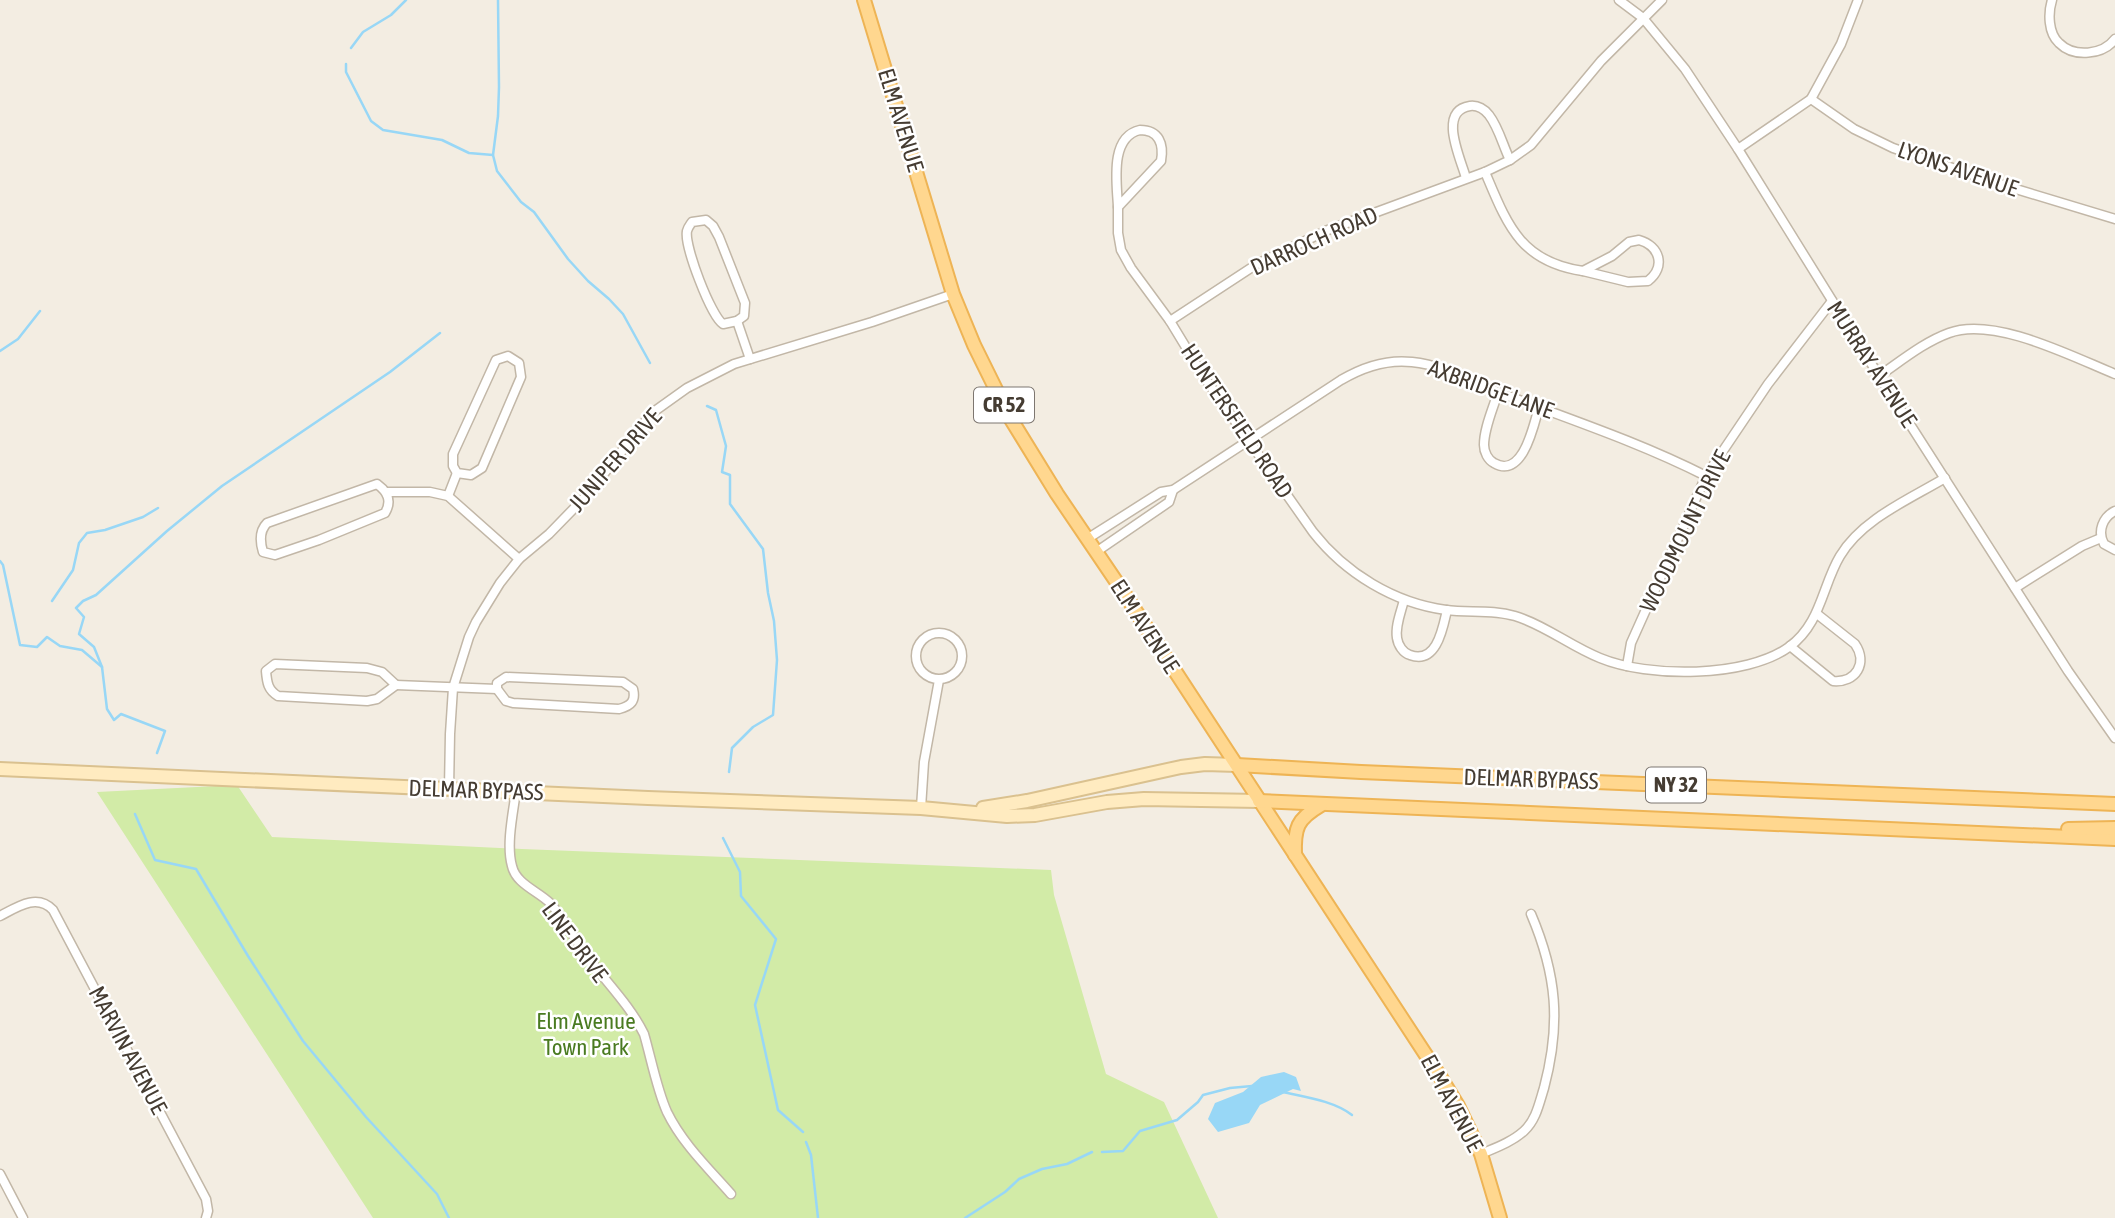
<svg xmlns="http://www.w3.org/2000/svg" width="2115" height="1218" viewBox="0 0 2115 1218" font-family="'Asap Condensed',sans-serif">
<rect width="100%" height="100%" fill="#f3ede2"/>
<!-- green -->
<polygon fill="#d2eba7" points="237,785 272,837 522,849 1051,870 1054,895 1106,1074 1164,1102 1218,1218 373,1218 97,792"/>
<!-- water -->
<polygon fill="#98d7f6" points="1284,1072 1296,1077 1301,1091 1293,1089 1260,1105 1249,1123 1218,1132 1208,1119 1215,1103 1243,1092 1261,1077"/>
<g fill="none" stroke-linecap="round" stroke-linejoin="round">
<!-- stream -->
<g stroke="#98d7f6" stroke-width="2.5">
<polyline points="498,0 499,87 498,116 493,155 497,171 521,202 534,212 568,259 588,281 609,299 623,314 650,363"/>
<polyline points="351,48 363,32 391,15 406,0"/>
<polyline points="346,64 346,72 371,121 383,130 442,140 469,153 493,155"/>
<polyline points="0,351 18,339 40,311"/>
<polyline points="707,406 716,410 726,446 722,472 730,475 730,504 763,549 768,593 774,621 777,660 773,715 753,727 732,748 729,772"/>
<polyline points="0,561 3,565 20,645 37,647 47,637 60,646 82,650 102,667 107,709 114,720 121,714 165,731 157,753"/>
<polyline points="52,601 73,570 79,543 87,533 105,530 143,517 158,508"/>
<polyline points="102,667 94,647 79,634 84,617 76,608 83,601 96,595 167,531 222,486 390,372 440,333"/>
<polyline points="135,814 155,860 196,869 248,956 303,1041 366,1117 437,1194 449,1218"/>
<polyline points="723,838 740,872 741,896 776,939 755,1005 778,1110 803,1132"/>
<path d="M1283,1092c22,5 51,9 69,23"/>
<polyline points="806,1142 811,1155 818,1218"/>
<polyline points="1102,1152 1123,1151 1140,1131 1177,1120 1198,1102 1203,1095 1230,1088 1252,1086"/>
<polyline points="965,1218 1005,1192 1019,1179 1042,1169 1067,1164 1092,1152"/>
</g>
<defs>
<g id="street">
<polyline points="1619,0 1643,18 1685,69 1738,149 1879,376 2068,671 2115,738"/>
<path d="M2052,0c-4,13 -4,33 7,43 15,15 44,12 56,-4"/>
<polyline points="1811,99 1854,129 1893,148 2006,186 2115,219"/>
<path d="M1140,130c19,0 24,14 21,31l-43,46c-1,-23 -9,-70 22,-77z"/>
<polyline points="1738,149 1811,99 1841,44 1858,0"/>
<path d="M1485,172c22,52 35,90 98,99"/>
<path d="M1466,178c-5,-19 -29,-67 4,-72 8,-1 14,3 19,9 10,13 14,31 21,45"/>
<path d="M1118,207v26l3,17 10,18 39,53 34,56 109,155c32,41 81,71 133,78 23,3 46,-1 69,6 30,9 55,30 85,42 48,20 146,20 189,-11 32,-23 33,-61 51,-91 22,-37 70,-57 105,-78"/>
<path d="M706,220l7,6 6,11 26,66 -1,13 -7,5 -14,3c-12,-8 -39,-78 -36,-93 1,-4 3,-6 5,-9z"/>
<path d="M1639,240c21,6 27,27 9,41l-20,1 -45,-11 29,-15 17,-14z"/>
<polyline points="737,321 750,359"/>
<polyline points="1170,321 1257,264 1328,230 1485,172 1510,160 1531,145 1601,61 1662,0"/>
<polygon points="508,356 519,363 521,377 482,468 471,475 457,473 453,466 453,454 496,360"/>
<path d="M1879,376c22,-15 45,-34 70,-43 45,-17 124,24 166,41"/>
<path d="M1498,392c-5,17 -14,36 -14,53 0,7 4,15 10,18 29,17 40,-39 45,-56"/>
<path d="M377,484c11,8 15,17 8,29l-66,27 -44,15 -12,-3c-3,-10 -4,-21 4,-29z"/>
<polyline points="387,492 430,492 448,496 519,559"/>
<polyline points="448,496 457,473"/>
<path d="M2115,511c-12,6 -18,20 -11,33l11,6"/>
<path d="M1087,539l74,-47 12,-2 168,-110c22,-13 45,-21 71,-18 32,3 62,21 91,32 69,26 138,49 203,82"/>
<polyline points="1096,552 1169,502 1173,490"/>
<polyline points="2015,588 2082,546 2101,538"/>
<path d="M1404,600c-3,12 -9,26 -7,38 1,7 6,15 13,17 27,10 33,-28 37,-45"/>
<circle cx="939" cy="656" r="23"/>
<path d="M1790,646l43,35c23,2 35,-18 22,-37l-38,-30"/>
<path d="M275,664l92,4 15,4 14,13 -19,14 -10,2 -89,-5c-10,-6 -11,-13 -12,-25z"/>
<polyline points="1627,666 1631,643 1706,476 1768,384 1832,301"/>
<path d="M506,677l117,5 10,7c3,12 -2,17 -14,20l-106,-6 -7,-2 -9,-12v-6z"/>
<polyline points="396,685 497,689"/>
<polyline points="449,789 450,734 453,688 469,637 476,622 500,583 519,559 549,534 587,495 652,413 687,388 734,364 872,322 953,294"/>
<path d="M516,791c-3,22 -10,54 -4,75 4,18 26,25 38,37 14,15 24,36 37,53 18,25 43,49 57,78 7,24 13,56 23,78 15,31 42,57 64,82"/>
<polyline points="921,808 924,762 939,680"/>
<path d="M0,916c17,-9 37,-23 53,-6l153,289 2,12 -2,7"/>
<path d="M1481,1154c14,-6 31,-12 43,-23 12,-11 15,-27 20,-43 17,-64 13,-113 -13,-174"/>
<polyline points="0,1174 23,1218"/>
</g>
<g id="secondary">
<polyline points="0,769 648,798 921,808 1007,816 1035,815 1107,802 1144,799 1259,801"/>
<polyline points="983,808 1027,801 1181,767 1205,764 1237,765"/>
</g>
<g id="primary">
<polyline points="864,0 953,294 974,345 1009,416 1057,494 1122,590 1441,1078 1458,1106 1481,1154 1500,1218"/>
<polyline points="1237,765 1361,772 2115,804"/>
<polyline points="1259,801 2115,839"/>
<polyline points="2068,829 2115,828"/>
<path d="M1295,855c-1,-27 2,-36 26,-50"/>
</g>
</defs>
<!-- street casing -->
<use href="#street" stroke="#c2b7a7" stroke-width="11"/>
<!-- secondary casing -->
<use href="#secondary" stroke="#dac18f" stroke-width="16"/>
<!-- primary casing -->
<use href="#primary" stroke="#eeb455" stroke-width="16"/>
<!-- street -->
<use href="#street" stroke="#fff" stroke-width="8"/>
<!-- secondary -->
<use href="#secondary" stroke="#ffebc0" stroke-width="12"/>
<!-- primary -->
<use href="#primary" stroke="#ffd78f" stroke-width="12"/>
</g>
<g text-anchor="middle" stroke-width="5" stroke-linejoin="round" paint-order="stroke">
<!-- shield labels -->
<g fill="#fff" stroke="#7d7670" stroke-width="2">
<rect x="974" y="387.5" width="60" height="35" rx="5"/>
<rect x="1646" y="767.5" width="60" height="35" rx="5"/>
</g>
<g font-size="21" font-weight="bold" fill="#453c32">
<text x="1004" y="412">CR 52</text>
<text x="1676" y="792">NY 32</text>
</g>
<!-- street labels -->
<g font-size="23" fill="#453c32" stroke="#fff">
<text transform="translate(901 120) rotate(73)" y="8">ELM AVENUE</text>
<text transform="translate(1958 169) rotate(19)" y="8">LYONS AVENUE</text>
<text transform="translate(1314 241) rotate(-24)" y="8">DARROCH ROAD</text>
<text transform="translate(1872 364) rotate(57)" y="8">MURRAY AVENUE</text>
<text transform="translate(1491 389) rotate(20)" y="8">AXBRIDGE LANE</text>
<text transform="translate(1237 421) rotate(56)" y="8">HUNTERSFIELD ROAD</text>
<text transform="translate(615 460) rotate(-49)" y="8">JUNIPER DRIVE</text>
<text transform="translate(1685 531) rotate(-64)" y="8">WOODMOUNT DRIVE</text>
<text transform="translate(1145 626) rotate(57)" y="8">ELM AVENUE</text>
<text transform="translate(1531 779) rotate(2)" y="8">DELMAR BYPASS</text>
<text transform="translate(476 790) rotate(2)" y="8">DELMAR BYPASS</text>
<text transform="translate(575 942) rotate(53)" y="8">LINE DRIVE</text>
<text transform="translate(128 1050) rotate(62)" y="8">MARVIN AVENUE</text>
<text transform="translate(1452 1103) rotate(62)" y="8">ELM AVENUE</text>
</g>
<!-- park labels -->
<g font-size="23" fill="#4a7b21" stroke="#fff">
<text x="586" y="1029">Elm Avenue<tspan x="586" dy="26">Town Park</tspan></text>
</g>
</g>
</svg>
